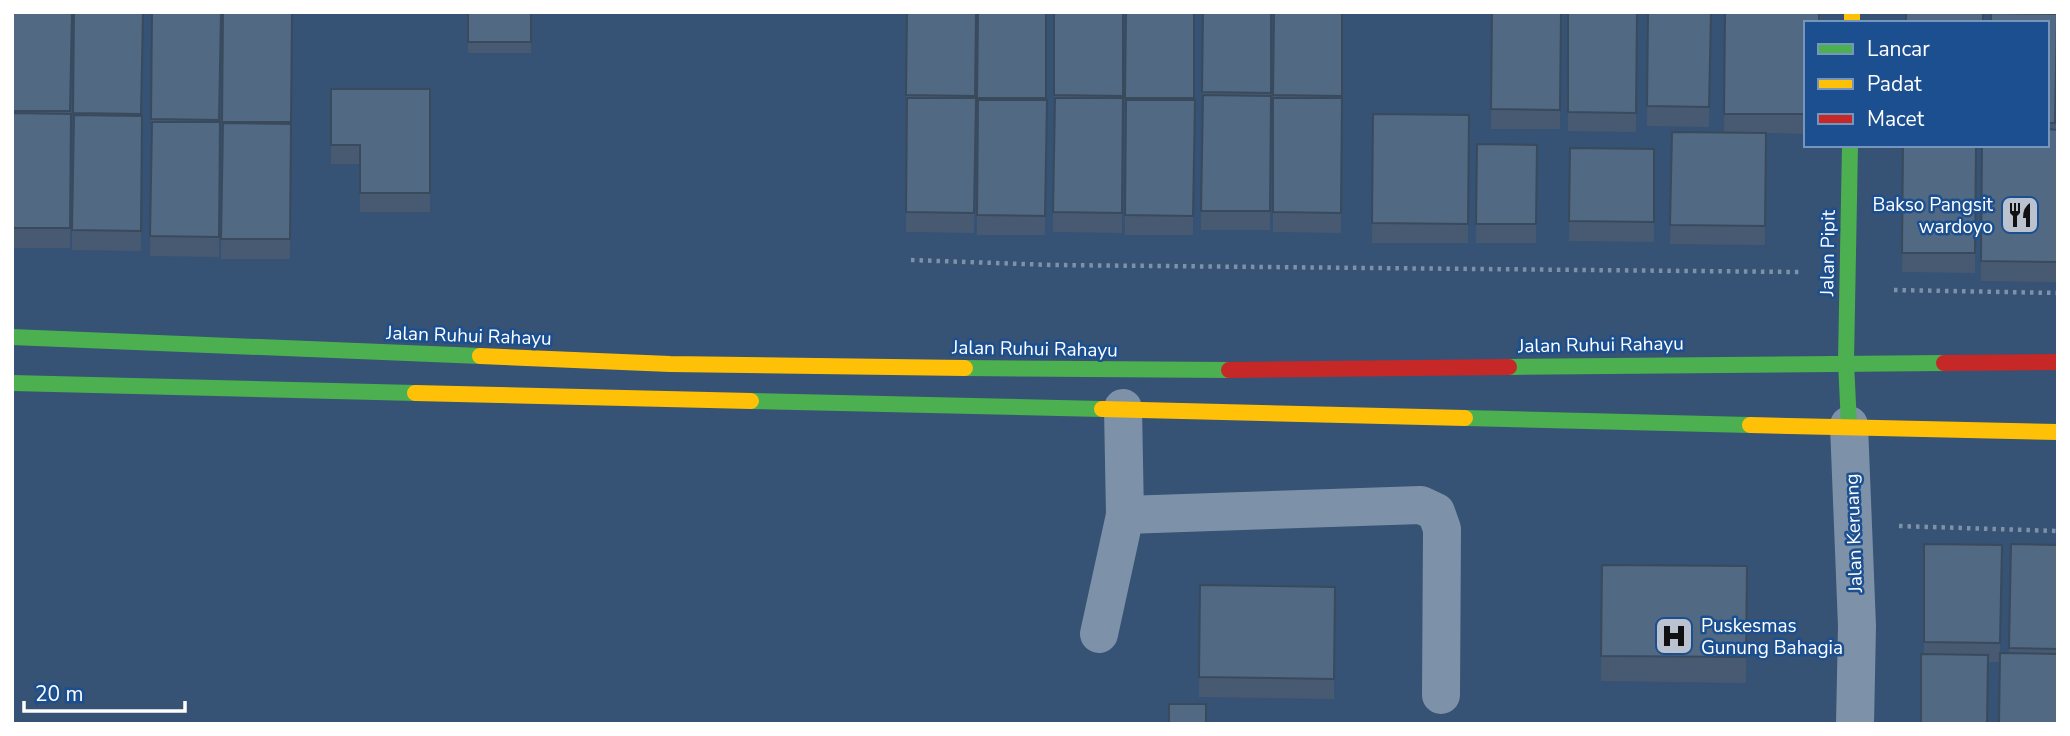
<svg xmlns="http://www.w3.org/2000/svg" width="2070" height="736" viewBox="0 0 2070 736" font-family="'Nunito Sans',sans-serif">
<rect width="100%" height="100%" fill="#365274"/>
<g fill="none" stroke-linecap="round" stroke-linejoin="round">
<!-- path -->
<g stroke="#7d92a8" stroke-width="4.5" stroke-dasharray="3.5 5" stroke-linecap="butt">
<polyline points="911,260 1051,265 1799,272"/>
<polyline points="1894,290 2058,293"/>
<polyline points="1899,526 2058,531"/>
</g>
<!-- street -->
<g stroke="#7d92a8" stroke-width="38">
<polyline points="1849,425 1857,626 1855,724"/>
<polyline points="1125,515 1421,505 1436,512 1442,529 1441,695"/>
<polyline points="1099,634 1125,515 1123,408"/>
</g>
<!-- fast -->
<g stroke="#4caf50" stroke-width="16">
<polyline points="12,337 480,356"/>
<polyline points="1509,367 1944,363"/>
<polyline points="965,368 1229,370"/>
<polyline points="12,383 415,393"/>
<polyline points="751,401 1102,409"/>
<polyline points="1465,418 1750,425"/>
<polyline points="1849,425 1846,362 1850,145"/>
</g>
<!-- slow -->
<g stroke="#ffc107" stroke-width="16">
<polyline points="1852,12 1852,23"/>
<polyline points="480,356 670,364 965,368"/>
<polyline points="415,393 751,401"/>
<polyline points="1102,409 1465,418"/>
<polyline points="1750,425 2058,432"/>
</g>
<!-- jam -->
<g stroke="#c62828" stroke-width="16">
<polyline points="1944,363 2058,362"/>
<polyline points="1229,370 1509,367"/>
</g>
</g>
<!-- wall -->
<g fill="#475a72">
<polygon points="12,12 72,12 70,248 12,248"/>
<polygon points="143,12 141,251 72,250 73,113"/>
<polygon points="221,12 219,257 150,256 151,119"/>
<polygon points="292,12 290,259 221,259 222,122"/>
<rect x="468" y="12" width="63" height="41"/>
<polygon points="976,12 976,118 974,233 906,232 906,95"/>
<polygon points="1047,12 1045,235 977,235 977,98"/>
<polygon points="1124,12 1122,233 1053,232 1054,95"/>
<polygon points="1194,12 1193,235 1125,235 1125,98"/>
<polygon points="1272,12 1270,230 1201,230 1202,92"/>
<polygon points="1342,12 1342,118 1341,233 1273,232 1273,95"/>
<polygon points="1492,12 1561,12 1560,129 1491,129"/>
<polygon points="1568,12 1637,12 1636,132 1568,131"/>
<polygon points="1648,12 1711,12 1709,127 1647,126"/>
<polygon points="1725,12 1806,23 1806,134 1766,133 1765,245 1670,244 1672,132 1724,133"/>
<polygon points="2057,14 2056,130 2058,130 2058,282 1981,281 1982,148 1976,148 1975,273 1902,272 1903,145 2047,145 2047,23"/>
<polygon points="331,89 430,89 430,212 360,212 360,164 331,164"/>
<polygon points="1373,114 1469,115 1468,243 1372,243"/>
<polygon points="1477,144 1537,145 1536,243 1476,243"/>
<polygon points="1570,148 1654,149 1654,242 1569,241"/>
<polygon points="1924,544 2002,545 2000,653 2009,654 2011,544 2058,545 2058,724 2000,662 1988,662 1924,654"/>
<polygon points="1602,565 1747,566 1746,683 1601,681"/>
<polygon points="1200,585 1335,587 1334,699 1199,697"/>
</g>
<!-- building -->
<g fill="#526984" stroke="#394a5c" stroke-width="2">
<polygon points="12,12 72,12 70,111 12,111"/>
<polygon points="74,12 143,12 141,114 73,113"/>
<polygon points="152,12 221,12 219,120 151,119"/>
<polygon points="223,12 292,12 291,122 222,122"/>
<rect x="468" y="12" width="63" height="30"/>
<polygon points="907,12 976,12 975,96 906,95"/>
<polygon points="978,12 1046,12 1046,98 977,98"/>
<polygon points="1054,12 1123,12 1123,96 1054,95"/>
<polygon points="1126,12 1194,12 1194,98 1125,98"/>
<polygon points="1203,12 1271,12 1271,93 1202,92"/>
<polygon points="1274,12 1342,12 1342,96 1273,95"/>
<polygon points="1492,12 1561,12 1560,110 1491,109"/>
<polygon points="1568,12 1637,12 1636,113 1568,112"/>
<polygon points="1648,12 1711,12 1709,107 1647,106"/>
<polygon points="1725,12 1819,12 1819,23 1806,23 1806,114 1724,114"/>
<rect x="1906" y="12" width="77" height="11"/>
<polygon points="1991,13 2057,14 2055,123 2047,123 2047,23 1991,23"/>
<polygon points="331,89 430,89 430,193 360,193 360,145 331,145"/>
<polygon points="1203,95 1271,96 1270,211 1201,211"/>
<polygon points="907,98 976,98 974,213 906,212"/>
<polygon points="1055,98 1123,98 1122,213 1053,212"/>
<polygon points="1273,98 1342,98 1341,213 1273,212"/>
<polygon points="978,100 1047,100 1045,216 977,215"/>
<polygon points="1126,100 1195,100 1193,216 1125,215"/>
<polygon points="12,113 71,114 70,228 12,228"/>
<polygon points="1373,114 1469,115 1468,224 1372,223"/>
<polygon points="74,115 142,116 141,231 72,230"/>
<polygon points="152,122 220,122 219,237 150,236"/>
<polygon points="223,123 291,124 290,239 221,239"/>
<polygon points="2047,129 2058,130 2058,262 1981,261 1982,145 2047,145"/>
<polygon points="1672,132 1766,133 1765,226 1670,225"/>
<polygon points="1477,144 1537,145 1536,224 1476,224"/>
<polygon points="1903,145 1976,145 1975,253 1902,253"/>
<polygon points="1570,148 1654,149 1654,222 1569,221"/>
<polygon points="1924,544 2002,545 2000,643 1924,642"/>
<polygon points="2011,544 2058,545 2058,649 2009,648"/>
<polygon points="1602,565 1747,566 1746,657 1601,656"/>
<polygon points="1200,585 1335,587 1334,679 1199,677"/>
<polygon points="2000,653 2058,654 2058,724 1999,724"/>
<polygon points="1921,654 1988,655 1987,724 1921,724"/>
<rect x="1169" y="704" width="37" height="20"/>
</g>
<!-- icons -->
<defs>
<symbol id="restaurant-square" viewBox="-11 -11 22 22"><rect x="-9" y="-9" width="18" height="18" rx="4" fill="#b9c2ce" stroke="#1b4f8f"/><path d="M-5-6h1v4h1v-4h1v4h1v-4h1v5L-1.5 .5V6h-2V.5L-5-1ZM5-6V6H3V1.5H1.5Q1.5-4 5-6Z" fill="#111"/></symbol>
<symbol id="hospital-square" viewBox="-11 -11 22 22"><rect x="-9" y="-9" width="18" height="18" rx="4" fill="#b9c2ce" stroke="#1b4f8f"/><path d="M-5-5h3v3.5h4V-5h3V5h-3V1.5h-4V5h-3Z" fill="#111"/></symbol>
</defs>
<g fill-rule="evenodd">
<use href="#restaurant-square" x="1998" y="193" width="44" height="44"/>
<use href="#hospital-square" x="1652" y="614" width="44" height="44"/>
</g>
<g text-anchor="middle" stroke-width="5" stroke-linejoin="round" paint-order="stroke">
<!-- poi labels -->
<g font-size="19" fill="#fff" stroke="#1b4f8f" text-anchor="end">
<text x="1993" y="211">Bakso Pangsit<tspan x="1993" dy="22">wardoyo</tspan></text>
<text x="1701" y="632" text-anchor="start">Puskesmas<tspan x="1701" dy="22">Gunung Bahagia</tspan></text>
</g>
<!-- street labels -->
<g font-size="19" fill="#fff" stroke="#1b4f8f">
<text transform="translate(1827 253) rotate(-89)" y="7">Jalan Pipit</text>
<text transform="translate(469 335) rotate(2)" y="7">Jalan Ruhui Rahayu</text>
<text transform="translate(1601 344) rotate(-1)" y="7">Jalan Ruhui Rahayu</text>
<text transform="translate(1035 348) rotate(1)" y="7">Jalan Ruhui Rahayu</text>
<text transform="translate(1853 533) rotate(-92)" y="7">Jalan Keruang</text>
</g>
</g>
<!-- border -->
<rect width="2070" height="736" fill="none" stroke="#ffffff" stroke-width="28"/>
<!-- legend -->
<rect x="1804" y="21" width="245" height="126" fill="#1b4f8f" stroke="#7695bc" stroke-width="2"/>
<rect x="1818" y="44" width="35" height="10" fill="#4caf50" stroke="#7695bc" stroke-width="2"/>
<text x="1867" y="56" font-size="21" fill="#ffffff">Lancar</text>
<rect x="1818" y="79" width="35" height="10" fill="#ffc107" stroke="#7695bc" stroke-width="2"/>
<text x="1867" y="91" font-size="21" fill="#ffffff">Padat</text>
<rect x="1818" y="114" width="35" height="10" fill="#c62828" stroke="#7695bc" stroke-width="2"/>
<text x="1867" y="126" font-size="21" fill="#ffffff">Macet</text>
<!-- scale -->
<path d="M24 701v10h161v-10" fill="none" stroke="#ffffff" stroke-width="3.5"/>
<text x="35" y="701" font-size="21" fill="#ffffff" stroke="#1b4f8f" stroke-width="5" paint-order="stroke">20 m</text>
</svg>
